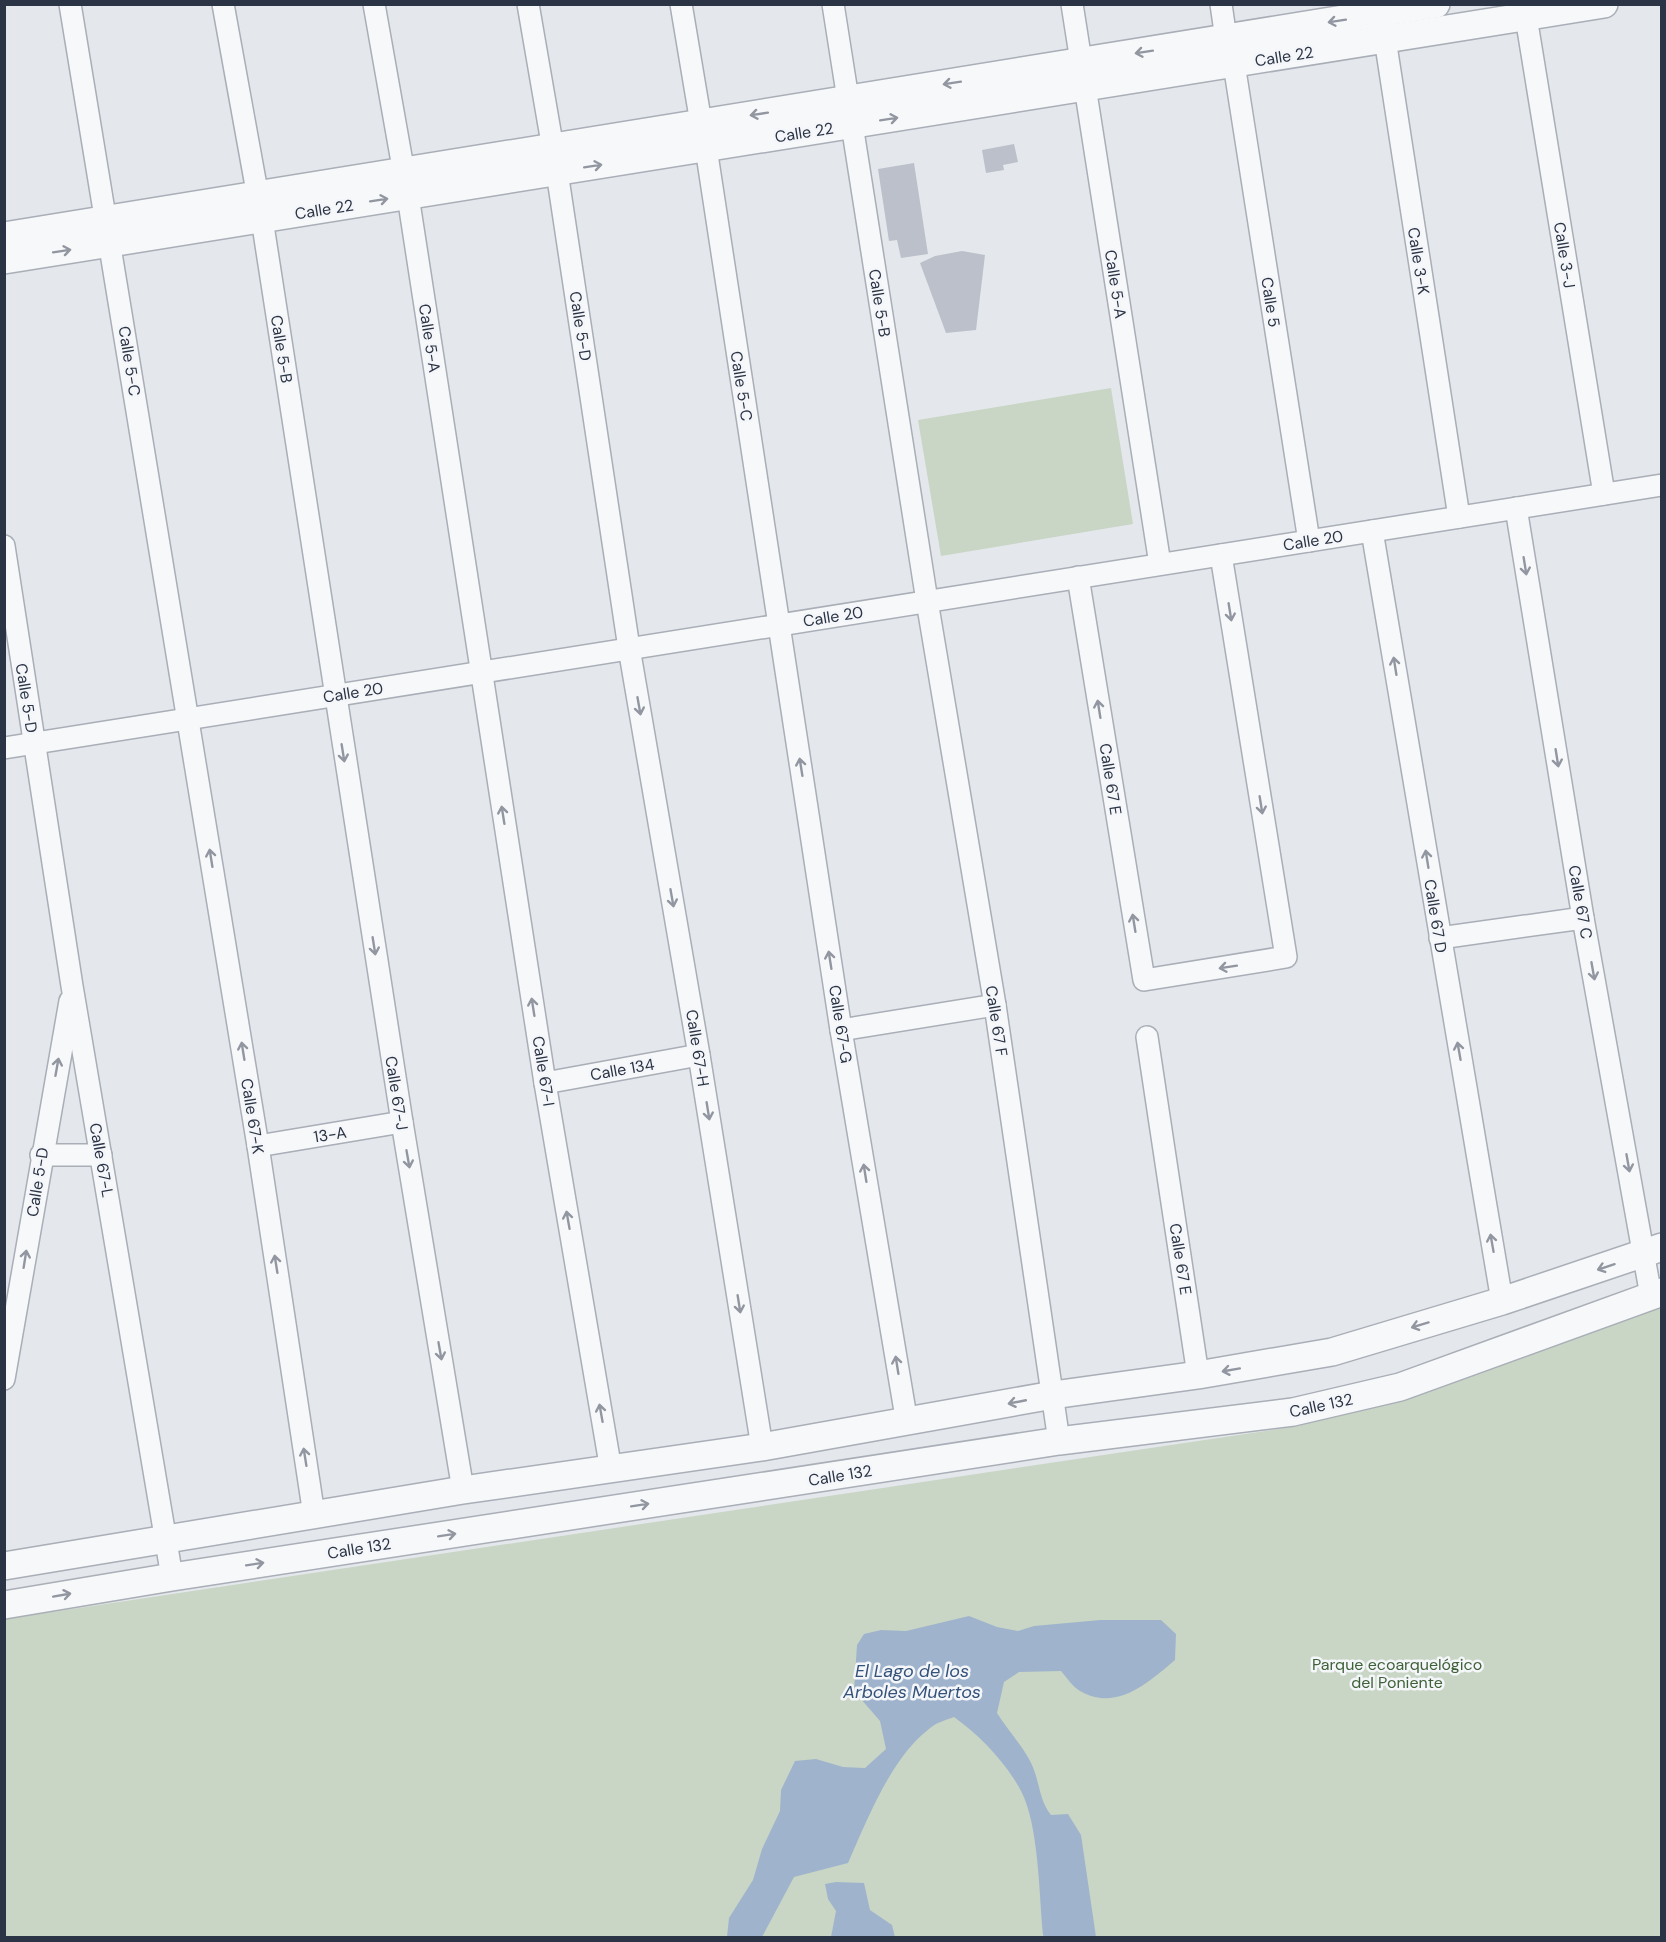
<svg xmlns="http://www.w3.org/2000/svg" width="1666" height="1942" viewBox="0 0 1666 1942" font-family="'DM Sans',sans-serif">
<rect width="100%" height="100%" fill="#e4e7ec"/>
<!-- green -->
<g fill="#c9d6c5">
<polygon points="1111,388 1133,524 941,556 918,420"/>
<polygon points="1661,1303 1661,1937 5,1938 5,1619 1298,1426 1361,1408"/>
</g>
<!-- water -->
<g fill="#9fb4cc">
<path d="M969,1616l28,11 21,4 16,-5 66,-6h61l15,14 -1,26c-27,23 -59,52 -95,31 -7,-4 -13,-13 -19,-20l-42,1 -15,10 -7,31c10,16 23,30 32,46 11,19 9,40 22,56l17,-1 13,21 15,102 -51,1 -2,-3c-4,-40 -4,-110 -22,-144 -16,-30 -41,-55 -67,-74 -8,3 -19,6 -25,12 -38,29 -62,91 -81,134l-54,14 -32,60h-35l2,-19 24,-38 9,-31 18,-38 1,-21 14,-29 21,-2 27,8 22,1 21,-19 -6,-28 -26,-30 3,-46 7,-11 17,-4 25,1z"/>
<polygon points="836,1882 864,1883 870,1910 892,1925 895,1937 831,1937 836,1911 828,1899 825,1884"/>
</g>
<!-- building -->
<g fill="#bbc0ca">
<polygon points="1014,144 1018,162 1003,165 1004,170 986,173 982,150"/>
<polygon points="914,163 928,254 901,258 897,240 889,241 878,169"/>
<polygon points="962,251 985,255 976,330 946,333 920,263 935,256"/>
</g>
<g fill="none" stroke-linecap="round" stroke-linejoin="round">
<defs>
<g id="minor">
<polyline points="70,4 258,1146 314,1515"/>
<polyline points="223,4 262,219 402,1122 463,1490"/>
<polyline points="374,4 408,196 545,1083 611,1470"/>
<polyline points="528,4 557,172 629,648 699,1055 762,1447"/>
<polyline points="681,4 701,123"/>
<polyline points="833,4 927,601 995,1005 1059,1441"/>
<polyline points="1072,4 1160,564"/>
<polyline points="1221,4 1226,39"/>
<polyline points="1526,17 1604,494"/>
<polyline points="1383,26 1459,517"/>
<polyline points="1234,64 1309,541"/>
<polyline points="706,148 841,1030 907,1423"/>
<polyline points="1516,508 1583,918 1651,1296"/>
<polyline points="1372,531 1502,1301"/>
<polyline points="4,546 72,986 172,1577"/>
<polyline points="1078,577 1144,980 1286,957 1221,555"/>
<polyline points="4,748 1662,485"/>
<polyline points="1440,938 1583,918"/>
<polyline points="841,1030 995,1005"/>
<polyline points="1147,1037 1198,1375"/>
<polyline points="545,1083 699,1055"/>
<polyline points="258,1146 402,1122"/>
<polyline points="41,1155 101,1155"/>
<polyline points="4,1379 70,1001"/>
</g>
<g id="tertiary">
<polyline points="4,236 1436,4"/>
<polyline points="4,260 1604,4"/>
<polyline points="4,1566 463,1490 762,1447 1053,1395 1198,1375 1332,1352 1502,1301 1662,1247"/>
<polyline points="4,1605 172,1577 1059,1441 1293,1412 1400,1387 1662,1292"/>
</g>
</defs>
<!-- minor casing -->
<use href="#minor" stroke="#a9aeb7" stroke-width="24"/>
<!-- tertiary casing -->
<use href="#tertiary" stroke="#a9aeb7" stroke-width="30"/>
<!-- minor -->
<use href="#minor" stroke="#f7f8fa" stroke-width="21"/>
<!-- tertiary -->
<use href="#tertiary" stroke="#f7f8fa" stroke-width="27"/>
</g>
<!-- one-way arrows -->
<defs><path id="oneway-shaft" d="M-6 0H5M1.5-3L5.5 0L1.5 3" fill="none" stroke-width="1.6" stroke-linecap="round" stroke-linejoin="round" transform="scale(1.5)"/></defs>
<g stroke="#9196a0">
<use href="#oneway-shaft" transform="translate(1337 21) rotate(171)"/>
<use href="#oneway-shaft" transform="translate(1144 52) rotate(171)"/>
<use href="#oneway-shaft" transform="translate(952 83) rotate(171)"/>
<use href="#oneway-shaft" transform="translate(759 114) rotate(171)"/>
<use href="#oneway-shaft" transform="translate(889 119) rotate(-9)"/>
<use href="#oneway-shaft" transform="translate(593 166) rotate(-9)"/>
<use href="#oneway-shaft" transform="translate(379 200) rotate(-9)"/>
<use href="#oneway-shaft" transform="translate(62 251) rotate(-9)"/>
<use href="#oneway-shaft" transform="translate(1525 566) rotate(81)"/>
<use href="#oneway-shaft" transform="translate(1230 612) rotate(81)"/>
<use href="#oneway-shaft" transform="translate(1395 666) rotate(-99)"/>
<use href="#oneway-shaft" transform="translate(639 706) rotate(80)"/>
<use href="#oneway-shaft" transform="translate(1099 709) rotate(-99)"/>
<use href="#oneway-shaft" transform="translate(343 753) rotate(81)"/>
<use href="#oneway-shaft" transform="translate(1557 758) rotate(81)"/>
<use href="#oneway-shaft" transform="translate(801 767) rotate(-99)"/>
<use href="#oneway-shaft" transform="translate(1261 805) rotate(81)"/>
<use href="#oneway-shaft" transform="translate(503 815) rotate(-99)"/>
<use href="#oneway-shaft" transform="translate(211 858) rotate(-99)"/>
<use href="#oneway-shaft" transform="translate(1427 859) rotate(-99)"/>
<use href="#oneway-shaft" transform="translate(672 898) rotate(80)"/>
<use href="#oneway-shaft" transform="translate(1134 923) rotate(-99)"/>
<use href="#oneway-shaft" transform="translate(374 946) rotate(81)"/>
<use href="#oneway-shaft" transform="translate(830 960) rotate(-99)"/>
<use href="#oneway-shaft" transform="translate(1228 967) rotate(171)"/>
<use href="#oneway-shaft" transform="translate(1593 971) rotate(80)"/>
<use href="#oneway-shaft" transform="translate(533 1007) rotate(-99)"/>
<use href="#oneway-shaft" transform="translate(243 1051) rotate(-99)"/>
<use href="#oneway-shaft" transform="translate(1459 1051) rotate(-100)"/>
<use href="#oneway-shaft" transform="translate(57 1067) rotate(-80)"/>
<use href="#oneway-shaft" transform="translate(708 1111) rotate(81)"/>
<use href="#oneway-shaft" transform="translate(408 1159) rotate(80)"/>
<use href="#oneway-shaft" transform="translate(1628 1163) rotate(80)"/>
<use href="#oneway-shaft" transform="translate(865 1173) rotate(-99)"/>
<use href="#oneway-shaft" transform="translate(568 1220) rotate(-100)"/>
<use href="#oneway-shaft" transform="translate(1492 1243) rotate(-100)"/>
<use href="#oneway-shaft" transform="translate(25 1259) rotate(-81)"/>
<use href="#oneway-shaft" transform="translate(276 1264) rotate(-99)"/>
<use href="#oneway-shaft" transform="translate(1606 1267) rotate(162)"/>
<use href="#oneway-shaft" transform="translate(739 1304) rotate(81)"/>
<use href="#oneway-shaft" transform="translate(1420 1325) rotate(163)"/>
<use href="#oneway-shaft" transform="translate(440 1351) rotate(80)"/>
<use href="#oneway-shaft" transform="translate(897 1365) rotate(-99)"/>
<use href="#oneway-shaft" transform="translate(1231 1370) rotate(170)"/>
<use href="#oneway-shaft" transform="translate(1017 1402) rotate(169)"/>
<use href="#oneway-shaft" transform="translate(601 1413) rotate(-100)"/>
<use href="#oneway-shaft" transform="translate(305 1457) rotate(-99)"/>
<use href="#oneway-shaft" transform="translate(640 1505) rotate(-9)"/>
<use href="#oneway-shaft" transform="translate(447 1535) rotate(-9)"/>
<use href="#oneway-shaft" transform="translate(255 1564) rotate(-9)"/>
<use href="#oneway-shaft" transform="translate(62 1595) rotate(-10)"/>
</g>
<g text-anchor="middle" stroke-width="5" stroke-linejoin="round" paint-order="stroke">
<!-- street labels -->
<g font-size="16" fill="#2b3445" stroke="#f4f6f9">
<text transform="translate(1284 56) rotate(-9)" y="6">Calle 22</text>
<text transform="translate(804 132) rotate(-9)" y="6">Calle 22</text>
<text transform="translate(324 209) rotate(-9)" y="6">Calle 22</text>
<text transform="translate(1565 255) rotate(81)" y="6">Calle 3-J</text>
<text transform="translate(1419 261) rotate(81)" y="6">Calle 3-K</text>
<text transform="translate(1116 284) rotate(81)" y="6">Calle 5-A</text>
<text transform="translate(1271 302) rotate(81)" y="6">Calle 5</text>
<text transform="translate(880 303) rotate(81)" y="6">Calle 5-B</text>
<text transform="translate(581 326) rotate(81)" y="6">Calle 5-D</text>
<text transform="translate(430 338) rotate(81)" y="6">Calle 5-A</text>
<text transform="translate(282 349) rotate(81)" y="6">Calle 5-B</text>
<text transform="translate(130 361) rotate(81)" y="6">Calle 5-C</text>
<text transform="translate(742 386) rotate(81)" y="6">Calle 5-C</text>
<text transform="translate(1313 540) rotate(-9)" y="6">Calle 20</text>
<text transform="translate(833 616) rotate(-9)" y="6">Calle 20</text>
<text transform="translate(353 692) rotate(-9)" y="6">Calle 20</text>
<text transform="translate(27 698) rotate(81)" y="6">Calle 5-D</text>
<text transform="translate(1111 779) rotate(81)" y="6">Calle 67 E</text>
<text transform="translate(1581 902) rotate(80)" y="6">Calle 67 C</text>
<text transform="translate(1436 916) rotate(81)" y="6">Calle 67 D</text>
<text transform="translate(997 1021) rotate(81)" y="6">Calle 67 F</text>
<text transform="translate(841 1024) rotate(81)" y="6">Calle 67-G</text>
<text transform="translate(698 1048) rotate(81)" y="6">Calle 67-H</text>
<text transform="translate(622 1069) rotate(-10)" y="6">Calle 134</text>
<text transform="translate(544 1071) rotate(81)" y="6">Calle 67-I</text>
<text transform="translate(397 1093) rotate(81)" y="6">Calle 67-J</text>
<text transform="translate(253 1116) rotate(81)" y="6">Calle 67-K</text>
<text transform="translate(330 1134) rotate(-9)" y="6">13-A</text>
<text transform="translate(102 1160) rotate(80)" y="6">Calle 67-L</text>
<text transform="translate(37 1182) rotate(-81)" y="6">Calle 5-D</text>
<text transform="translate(1181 1259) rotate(81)" y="6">Calle 67 E</text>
<text transform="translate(1321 1405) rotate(-12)" y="6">Calle 132</text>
<text transform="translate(840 1475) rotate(-9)" y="6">Calle 132</text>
<text transform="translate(359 1548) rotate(-9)" y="6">Calle 132</text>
</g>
<!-- park labels -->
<g font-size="16" fill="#3f6138" stroke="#f4f6f9">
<text x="1397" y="1670">Parque ecoarquelógico<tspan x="1397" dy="18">del Poniente</tspan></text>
</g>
<!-- water labels -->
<g font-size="18" font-style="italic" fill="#34527a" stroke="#f4f6f9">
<text x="912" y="1677">El Lago de los<tspan x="912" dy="21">Arboles Muertos</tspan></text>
</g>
</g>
<!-- border -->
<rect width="1666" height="1942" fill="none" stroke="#2b3445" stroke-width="12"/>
</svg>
